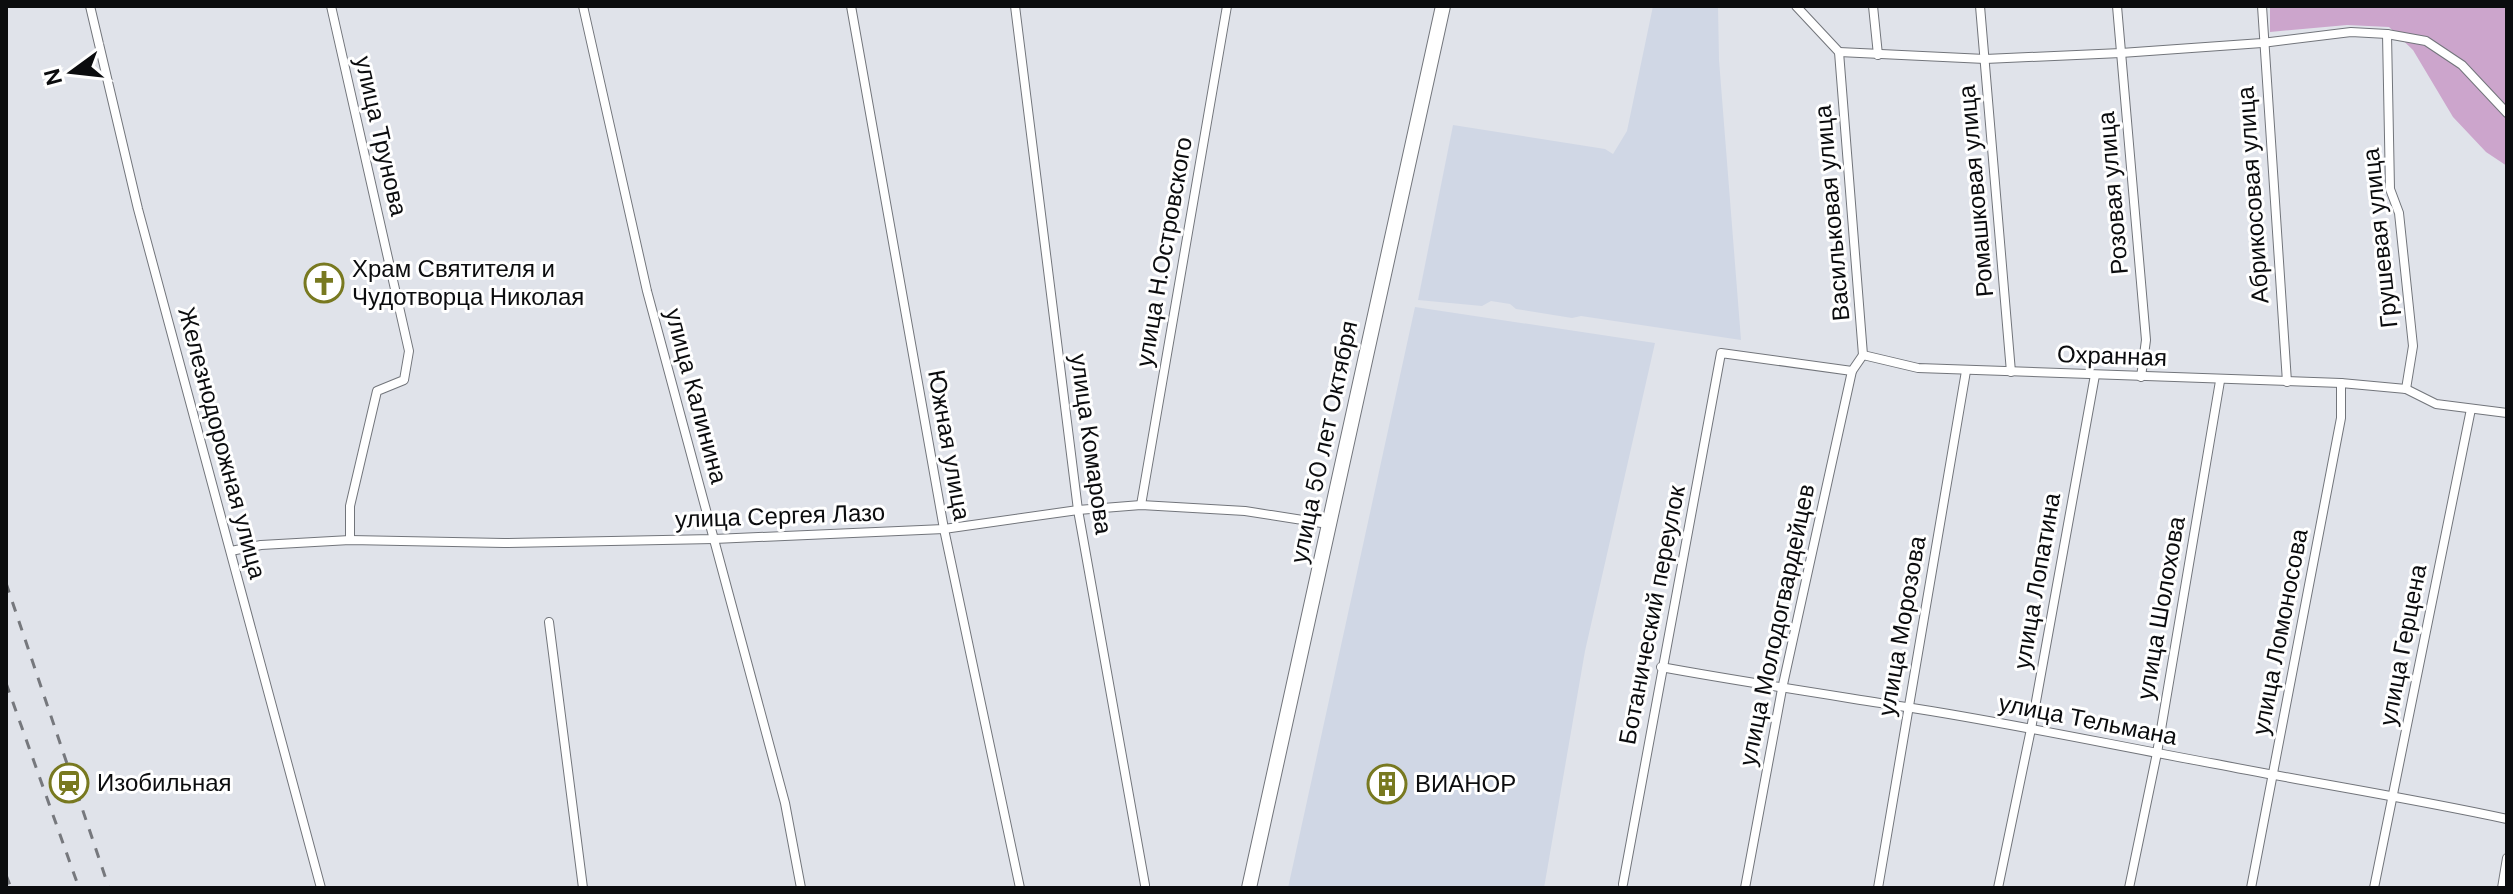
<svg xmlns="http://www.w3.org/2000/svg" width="2513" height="894" viewBox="0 0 2513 894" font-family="'DM Sans',sans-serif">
<rect width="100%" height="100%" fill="#e0e3ea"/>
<!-- built -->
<g fill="#d0d7e5">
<polygon points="1653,6 1718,6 1719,60 1741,340 1581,316 1572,318 1516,309 1510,304 1491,301 1482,306 1418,300 1453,125 1605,149 1613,154 1627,131"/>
<polygon points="1415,307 1655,343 1585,651 1544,888 1288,888"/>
</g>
<!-- green -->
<polygon fill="#cca5cc" points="2270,6 2507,6 2507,166 2486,152 2453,117 2413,50 2389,27 2347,25 2270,32"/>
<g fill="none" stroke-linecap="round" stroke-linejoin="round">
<defs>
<g id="street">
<polyline points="90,6 138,209 321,888"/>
<polyline points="331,6 409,351 404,380 377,391 350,506 350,540"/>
<polyline points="583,6 647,291 785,803 801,888"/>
<polyline points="851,6 944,529 1020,888"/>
<polyline points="1015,6 1078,510 1145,885"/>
<polyline points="1796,6 1839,52 1863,355"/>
<polyline points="1873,6 1878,55"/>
<polyline points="1980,6 2011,372"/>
<polyline points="2117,6 2146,340 2141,377"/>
<polyline points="2262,6 2287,382"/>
<polyline points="2387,34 2390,189 2399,213 2413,346 2406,389"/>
<polyline points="1839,52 1985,59 2121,53 2262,43 2351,32 2387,34 2426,41 2462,65 2507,113"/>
<polyline points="1141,505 1227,6"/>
<polyline points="231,551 261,545 350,540 504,543 714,539 944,529 1078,510 1141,505 1245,511 1328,524"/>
<polyline points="549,622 583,888"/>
<path d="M1661,667c82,15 163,27 245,40 104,16 206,38 310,57 97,19 194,34 291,55"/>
<polyline points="1623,884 1721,353 1852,371 1863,355 1918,368 2341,383 2406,389 2436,404 2507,413"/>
<polyline points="1745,888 1782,689 1852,371"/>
<polyline points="1878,888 1966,371"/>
<polyline points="1998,888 2031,729 2095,375"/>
<polyline points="2129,888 2157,753 2220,381"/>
<polyline points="2251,888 2341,418 2341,383"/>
<polyline points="2374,888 2471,409"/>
<polyline points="2502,888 2507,858"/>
</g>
<polyline id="primary" points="1249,888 1443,6"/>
</defs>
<!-- street casing -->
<use href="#street" stroke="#72757b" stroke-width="10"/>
<!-- primary casing -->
<use href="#primary" stroke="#72757b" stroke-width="16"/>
<!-- street -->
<use href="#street" stroke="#fff" stroke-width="8"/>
<!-- primary -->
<use href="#primary" stroke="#fff" stroke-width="14"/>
<!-- rail -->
<g stroke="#76787d" stroke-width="3" stroke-dasharray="10 10" stroke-linecap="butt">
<polyline points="6,583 109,888"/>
<polyline points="6,683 79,888"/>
<polyline points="6,875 11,888"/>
</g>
</g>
<!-- icons -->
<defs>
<symbol id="church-ring" viewBox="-11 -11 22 22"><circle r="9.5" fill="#fff" stroke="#787920" stroke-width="1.5"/><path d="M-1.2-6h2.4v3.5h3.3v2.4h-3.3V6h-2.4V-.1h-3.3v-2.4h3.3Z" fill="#787920"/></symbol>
<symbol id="station-ring" viewBox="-11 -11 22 22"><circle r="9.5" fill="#fff" stroke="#787920" stroke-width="1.5"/><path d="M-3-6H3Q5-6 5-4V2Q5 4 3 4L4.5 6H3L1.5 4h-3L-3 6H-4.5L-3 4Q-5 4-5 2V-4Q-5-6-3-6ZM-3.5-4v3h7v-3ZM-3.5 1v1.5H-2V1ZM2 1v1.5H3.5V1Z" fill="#787920"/></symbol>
<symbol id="building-ring" viewBox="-11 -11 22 22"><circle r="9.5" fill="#fff" stroke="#787920" stroke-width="1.5"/><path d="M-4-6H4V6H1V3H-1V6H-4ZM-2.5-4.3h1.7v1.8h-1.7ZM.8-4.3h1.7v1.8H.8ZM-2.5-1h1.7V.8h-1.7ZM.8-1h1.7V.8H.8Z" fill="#787920"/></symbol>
</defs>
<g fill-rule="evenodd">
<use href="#church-ring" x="302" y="261" width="44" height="44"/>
<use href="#station-ring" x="47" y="761" width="44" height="44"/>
<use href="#building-ring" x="1365" y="762" width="44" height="44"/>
</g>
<g text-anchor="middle" stroke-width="6" stroke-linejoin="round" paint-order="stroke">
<!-- street labels -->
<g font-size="24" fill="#0b0c0e" stroke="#fff">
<text transform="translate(381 136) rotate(77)" y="8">улица Трунова</text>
<text transform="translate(1976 191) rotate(-95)" y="8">Ромашковая улица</text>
<text transform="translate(2113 193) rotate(-95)" y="8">Розовая улица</text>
<text transform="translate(2253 195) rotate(-94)" y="8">Абрикосовая улица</text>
<text transform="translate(1832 213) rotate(-95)" y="8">Васильковая улица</text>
<text transform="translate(2380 238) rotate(-96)" y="8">Грушевая улица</text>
<text transform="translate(1164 252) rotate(-80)" y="8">улица Н.Островского</text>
<text transform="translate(2112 356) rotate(2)" y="8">Охранная</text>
<text transform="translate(696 396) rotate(75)" y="8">улица Калинина</text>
<text transform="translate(1324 442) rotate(-78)" y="8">улица 50 лет Октября</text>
<text transform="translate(222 443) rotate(75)" y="8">Железнодорожная улица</text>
<text transform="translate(1091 444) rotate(82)" y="8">улица Комарова</text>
<text transform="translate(949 445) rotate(80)" y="8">Южная улица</text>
<text transform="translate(780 516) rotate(-2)" y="8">улица Сергея Лазо</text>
<text transform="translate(2037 581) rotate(-80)" y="8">улица Лопатина</text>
<text transform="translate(2161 608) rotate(-80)" y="8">улица Шолохова</text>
<text transform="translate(1652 615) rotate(-79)" y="8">Ботанический переулок</text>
<text transform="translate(1777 625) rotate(-78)" y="8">улица Молодогвардейцев</text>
<text transform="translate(1902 626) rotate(-80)" y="8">улица Морозова</text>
<text transform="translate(2280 632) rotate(-79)" y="8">улица Ломоносова</text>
<text transform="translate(2403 645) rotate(-79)" y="8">улица Герцена</text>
<text transform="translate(2088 720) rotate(11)" y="8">улица Тельмана</text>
</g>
<!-- poi labels -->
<g font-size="24" fill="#0b0c0e" stroke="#fff" text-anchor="start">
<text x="352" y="277">Храм Святителя и<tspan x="352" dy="28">Чудотворца Николая</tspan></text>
<text x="97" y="791">Изобильная</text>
<text x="1415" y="792">ВИАНОР</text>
</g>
</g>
<!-- border -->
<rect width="2513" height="894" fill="none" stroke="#0b0c0e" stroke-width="16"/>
<!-- north arrow -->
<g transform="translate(72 72) rotate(255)" stroke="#ffffff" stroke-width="6" paint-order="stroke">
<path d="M0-6L14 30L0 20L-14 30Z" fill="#0b0c0e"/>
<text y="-12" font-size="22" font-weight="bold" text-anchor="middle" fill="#0b0c0e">N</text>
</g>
</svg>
